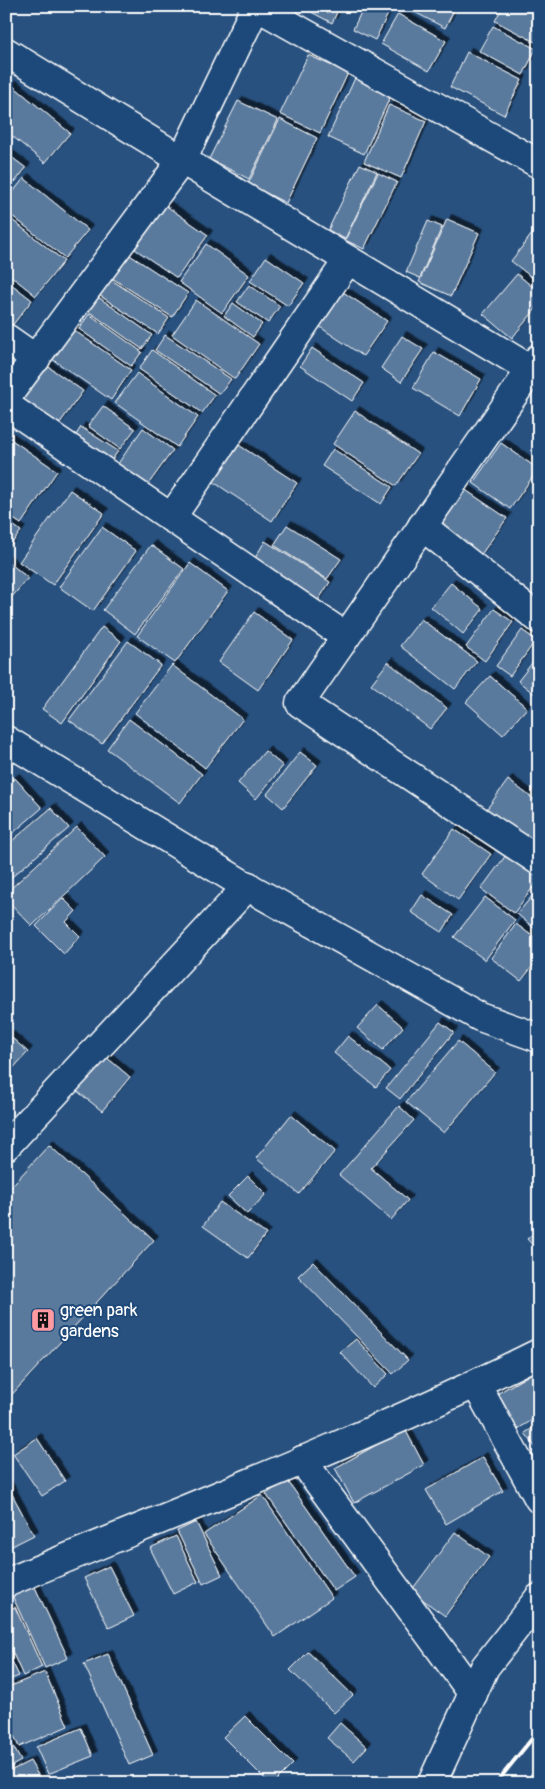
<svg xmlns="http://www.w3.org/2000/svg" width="545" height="1789" viewBox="0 0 545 1789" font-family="Pangolin,sans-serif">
<defs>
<filter id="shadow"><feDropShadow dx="4.5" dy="-4.5" stdDeviation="0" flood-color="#0009"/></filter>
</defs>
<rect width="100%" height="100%" fill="#28517f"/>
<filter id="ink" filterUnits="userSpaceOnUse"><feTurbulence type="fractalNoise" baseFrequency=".02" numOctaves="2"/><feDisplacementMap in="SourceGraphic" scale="10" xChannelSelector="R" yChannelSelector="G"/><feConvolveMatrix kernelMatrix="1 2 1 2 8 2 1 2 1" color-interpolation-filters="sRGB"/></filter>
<g filter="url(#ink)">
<!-- building -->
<g fill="#5a7a9d" stroke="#fff" filter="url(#shadow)">
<polygon points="300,6 340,6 332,23"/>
<polygon points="364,6 392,6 375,40 353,29"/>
<polygon points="403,6 456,6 445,28"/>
<polygon points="503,6 539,6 539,44 495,21"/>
<polygon points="398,14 446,41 429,71 381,44"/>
<polygon points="493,26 536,49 523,75 479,51"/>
<polygon points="467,52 522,80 504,115 450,87"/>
<polygon points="308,55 348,73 320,133 280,114"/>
<polygon points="355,78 391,95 364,154 328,137"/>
<polygon points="12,85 70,133 45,163 6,131 6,92"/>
<polygon points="238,101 278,120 249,179 209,159"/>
<polygon points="389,105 426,121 401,178 364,162"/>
<polygon points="280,119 317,138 286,203 248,184"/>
<polygon points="6,153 26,168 15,182 6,176"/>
<polygon points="360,164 377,172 345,239 328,230"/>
<polygon points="378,173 397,182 364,249 345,240"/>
<polygon points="24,178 88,230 65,258 6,211 6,201"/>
<polygon points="165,205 208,235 177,278 135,249"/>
<polygon points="11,219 64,261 36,296 6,272 6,225"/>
<polygon points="447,219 479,233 451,296 419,282"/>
<polygon points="428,221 442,227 420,278 406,272"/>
<polygon points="539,225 539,283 511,261"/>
<polygon points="206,244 249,275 222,313 179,282"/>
<polygon points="125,252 188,293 172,317 109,276"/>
<polygon points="266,257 304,283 288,306 250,281"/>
<polygon points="517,274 539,292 539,305 512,338 483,314"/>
<polygon points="110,279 169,318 158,334 99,295"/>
<polygon points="6,280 32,300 8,331 6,330"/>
<polygon points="249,285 280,306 268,323 237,302"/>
<polygon points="340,290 387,321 363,356 317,325"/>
<polygon points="98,297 152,335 142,349 88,311"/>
<polygon points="196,300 259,344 235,379 172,335"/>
<polygon points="233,303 262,324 253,337 224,316"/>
<polygon points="89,314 142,352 131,366 79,329"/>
<polygon points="72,329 131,370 111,400 52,359"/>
<polygon points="165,335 231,379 220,394 155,350"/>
<polygon points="402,336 423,349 401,382 381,368"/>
<polygon points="312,348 364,383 352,401 300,366"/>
<polygon points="152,350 215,395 202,413 139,369"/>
<polygon points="434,352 481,379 460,416 413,388"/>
<polygon points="43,363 83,391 57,427 18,399"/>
<polygon points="137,373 198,417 177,447 115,403"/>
<polygon points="103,406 135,429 120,449 88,426"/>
<polygon points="355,411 418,454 396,486 333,444"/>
<polygon points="81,427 118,451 105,470 69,446"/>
<polygon points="143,428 173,450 147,486 117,465"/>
<polygon points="6,436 57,471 21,524 6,514"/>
<polygon points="234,442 297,483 272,521 209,479"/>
<polygon points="501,443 538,469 510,509 473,483"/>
<polygon points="333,449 392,487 381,504 322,466"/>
<polygon points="464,489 507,518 480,556 437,527"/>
<polygon points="70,490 104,513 53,585 19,562"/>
<polygon points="6,520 21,531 6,551"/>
<polygon points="287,525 341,559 327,579 274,545"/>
<polygon points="102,527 136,551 93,611 59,587"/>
<polygon points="265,541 330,582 316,604 252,563"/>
<polygon points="151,545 184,569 135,634 103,610"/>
<polygon points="6,560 28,578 6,604"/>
<polygon points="190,563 228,591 175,663 137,636"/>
<polygon points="451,583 483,609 463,634 431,607"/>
<polygon points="494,609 513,622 485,661 466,647"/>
<polygon points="254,612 293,640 258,690 219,662"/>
<polygon points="421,619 477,661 455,689 400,646"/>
<polygon points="102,627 121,641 62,723 42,709"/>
<polygon points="522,630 536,640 510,676 496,666"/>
<polygon points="128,641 161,665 102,744 69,720"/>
<polygon points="539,654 539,696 538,697 518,681"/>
<polygon points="388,662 447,708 430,729 371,684"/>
<polygon points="172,665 243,719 205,768 135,713"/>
<polygon points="490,676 527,708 503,735 466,702"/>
<polygon points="129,719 202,774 180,803 107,749"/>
<polygon points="265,751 283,766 256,799 238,783"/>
<polygon points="300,752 317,765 283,808 267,794"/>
<polygon points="15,778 42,808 6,839 6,785"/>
<polygon points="508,780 539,803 539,834 531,844 486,810"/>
<polygon points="51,808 69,828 6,882 6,846"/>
<polygon points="77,827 105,857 32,926 6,899 6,893"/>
<polygon points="454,829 491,854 458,900 422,874"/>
<polygon points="509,851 539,872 539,879 514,913 481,889"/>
<polygon points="539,888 539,932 517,914"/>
<polygon points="422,895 453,915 442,932 411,912"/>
<polygon points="485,897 515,920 485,960 454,937"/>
<polygon points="63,898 76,911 66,922 80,936 64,954 36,926"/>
<polygon points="516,924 539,941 539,958 521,981 491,958"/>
<polygon points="378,1005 403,1027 383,1050 357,1028"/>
<polygon points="440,1022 454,1032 400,1099 386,1088"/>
<polygon points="6,1033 28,1052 6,1076"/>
<polygon points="348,1036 390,1070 376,1087 334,1053"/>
<polygon points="458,1041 495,1072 444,1133 406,1102"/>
<polygon points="105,1056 130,1077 102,1111 77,1091"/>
<polygon points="399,1106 414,1120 371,1168 408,1200 391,1220 339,1175"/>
<polygon points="291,1115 335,1151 299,1194 256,1158"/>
<polygon points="49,1145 154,1240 6,1401 6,1192"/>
<polygon points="248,1176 266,1194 247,1214 228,1196"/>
<polygon points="220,1202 266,1234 248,1258 203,1226"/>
<polygon points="539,1229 539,1252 527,1239"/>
<polygon points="313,1262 408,1360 393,1374 298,1276"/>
<polygon points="356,1339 388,1374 373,1388 340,1352"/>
<polygon points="539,1369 539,1416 516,1430 495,1395"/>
<polygon points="539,1424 539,1452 525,1433"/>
<polygon points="405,1429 424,1465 354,1503 335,1468"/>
<polygon points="37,1438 65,1481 42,1496 13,1454"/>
<polygon points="483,1457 503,1491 446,1524 426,1490"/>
<polygon points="287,1480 355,1577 334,1591 266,1494"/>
<polygon points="6,1483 34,1535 6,1549"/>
<polygon points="262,1495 332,1598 275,1637 204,1534"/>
<polygon points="196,1522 222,1575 203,1584 177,1531"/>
<polygon points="455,1532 489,1557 445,1616 411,1591"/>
<polygon points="176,1536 198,1582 173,1594 150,1548"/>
<polygon points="109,1566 134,1616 109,1628 84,1578"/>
<polygon points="34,1585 68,1658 45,1668 12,1595"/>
<polygon points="15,1607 42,1667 23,1676 6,1638 6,1611"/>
<polygon points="6,1649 19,1676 6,1681"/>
<polygon points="308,1652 353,1695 334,1713 290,1670"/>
<polygon points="108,1654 153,1755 129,1765 84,1664"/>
<polygon points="45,1672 68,1726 19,1747 6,1718 6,1688"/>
<polygon points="245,1716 293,1764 274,1783 269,1783 223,1737"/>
<polygon points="340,1723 367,1747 354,1761 327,1738"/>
<polygon points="81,1728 93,1756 48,1774 36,1747"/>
<polygon points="8,1737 21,1761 6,1769 6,1738"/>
<polygon points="30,1761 42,1782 6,1783 6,1773"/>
</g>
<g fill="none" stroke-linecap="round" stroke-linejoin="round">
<defs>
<g id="minor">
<polyline points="256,6 539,164"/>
<polyline points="6,52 182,160 530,369 539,376"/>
<polyline points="6,338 36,359"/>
<polyline points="539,358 300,703 539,861"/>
<polyline points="6,398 182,160 256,6"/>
<polyline points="6,405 345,636"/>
<polyline points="171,518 348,260"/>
<polyline points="422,526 539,619"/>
<polyline points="6,1146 248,886"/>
<polyline points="476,1384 539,1499"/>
<polyline points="302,1460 473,1694"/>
<path d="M6,1583c178,-74 360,-144 533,-230"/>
<polyline points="432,1783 485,1667 539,1598"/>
</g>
<polyline id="major" points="6,740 241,883 480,1017 539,1038"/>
</defs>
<!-- minor casing -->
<use href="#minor" stroke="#fff" stroke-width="31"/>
<!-- major casing -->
<use href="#major" stroke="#fff" stroke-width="31"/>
<!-- minor -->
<use href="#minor" stroke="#1f4a7a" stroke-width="28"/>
<!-- major -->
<use href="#major" stroke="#1f4a7a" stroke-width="28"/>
<!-- rail -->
<g stroke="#fff" stroke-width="4">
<polyline points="496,1783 539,1730"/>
<polyline points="526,1783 539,1767"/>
</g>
</g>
</g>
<!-- icons -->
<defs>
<symbol id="building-square" viewBox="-11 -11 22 22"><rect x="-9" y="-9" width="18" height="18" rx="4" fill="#ff9aa2" stroke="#1f4a7a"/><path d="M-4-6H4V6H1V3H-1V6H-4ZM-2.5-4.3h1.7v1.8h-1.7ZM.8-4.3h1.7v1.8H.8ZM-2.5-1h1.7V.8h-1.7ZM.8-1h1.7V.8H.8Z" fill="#111"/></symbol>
</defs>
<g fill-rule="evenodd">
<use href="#building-square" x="29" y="1306" width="28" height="28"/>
</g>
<g text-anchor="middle" stroke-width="4" stroke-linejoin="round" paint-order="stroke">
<!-- poi labels -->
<g font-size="18" fill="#fff" stroke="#1f4a7a" text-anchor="start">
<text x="60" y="1316">green park<tspan x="60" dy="21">gardens</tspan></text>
</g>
</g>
<!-- margin -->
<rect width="545" height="1789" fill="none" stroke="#1f4a7a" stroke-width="25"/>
<rect x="12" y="12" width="520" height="1764" fill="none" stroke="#fff" stroke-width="2" filter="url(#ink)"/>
</svg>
